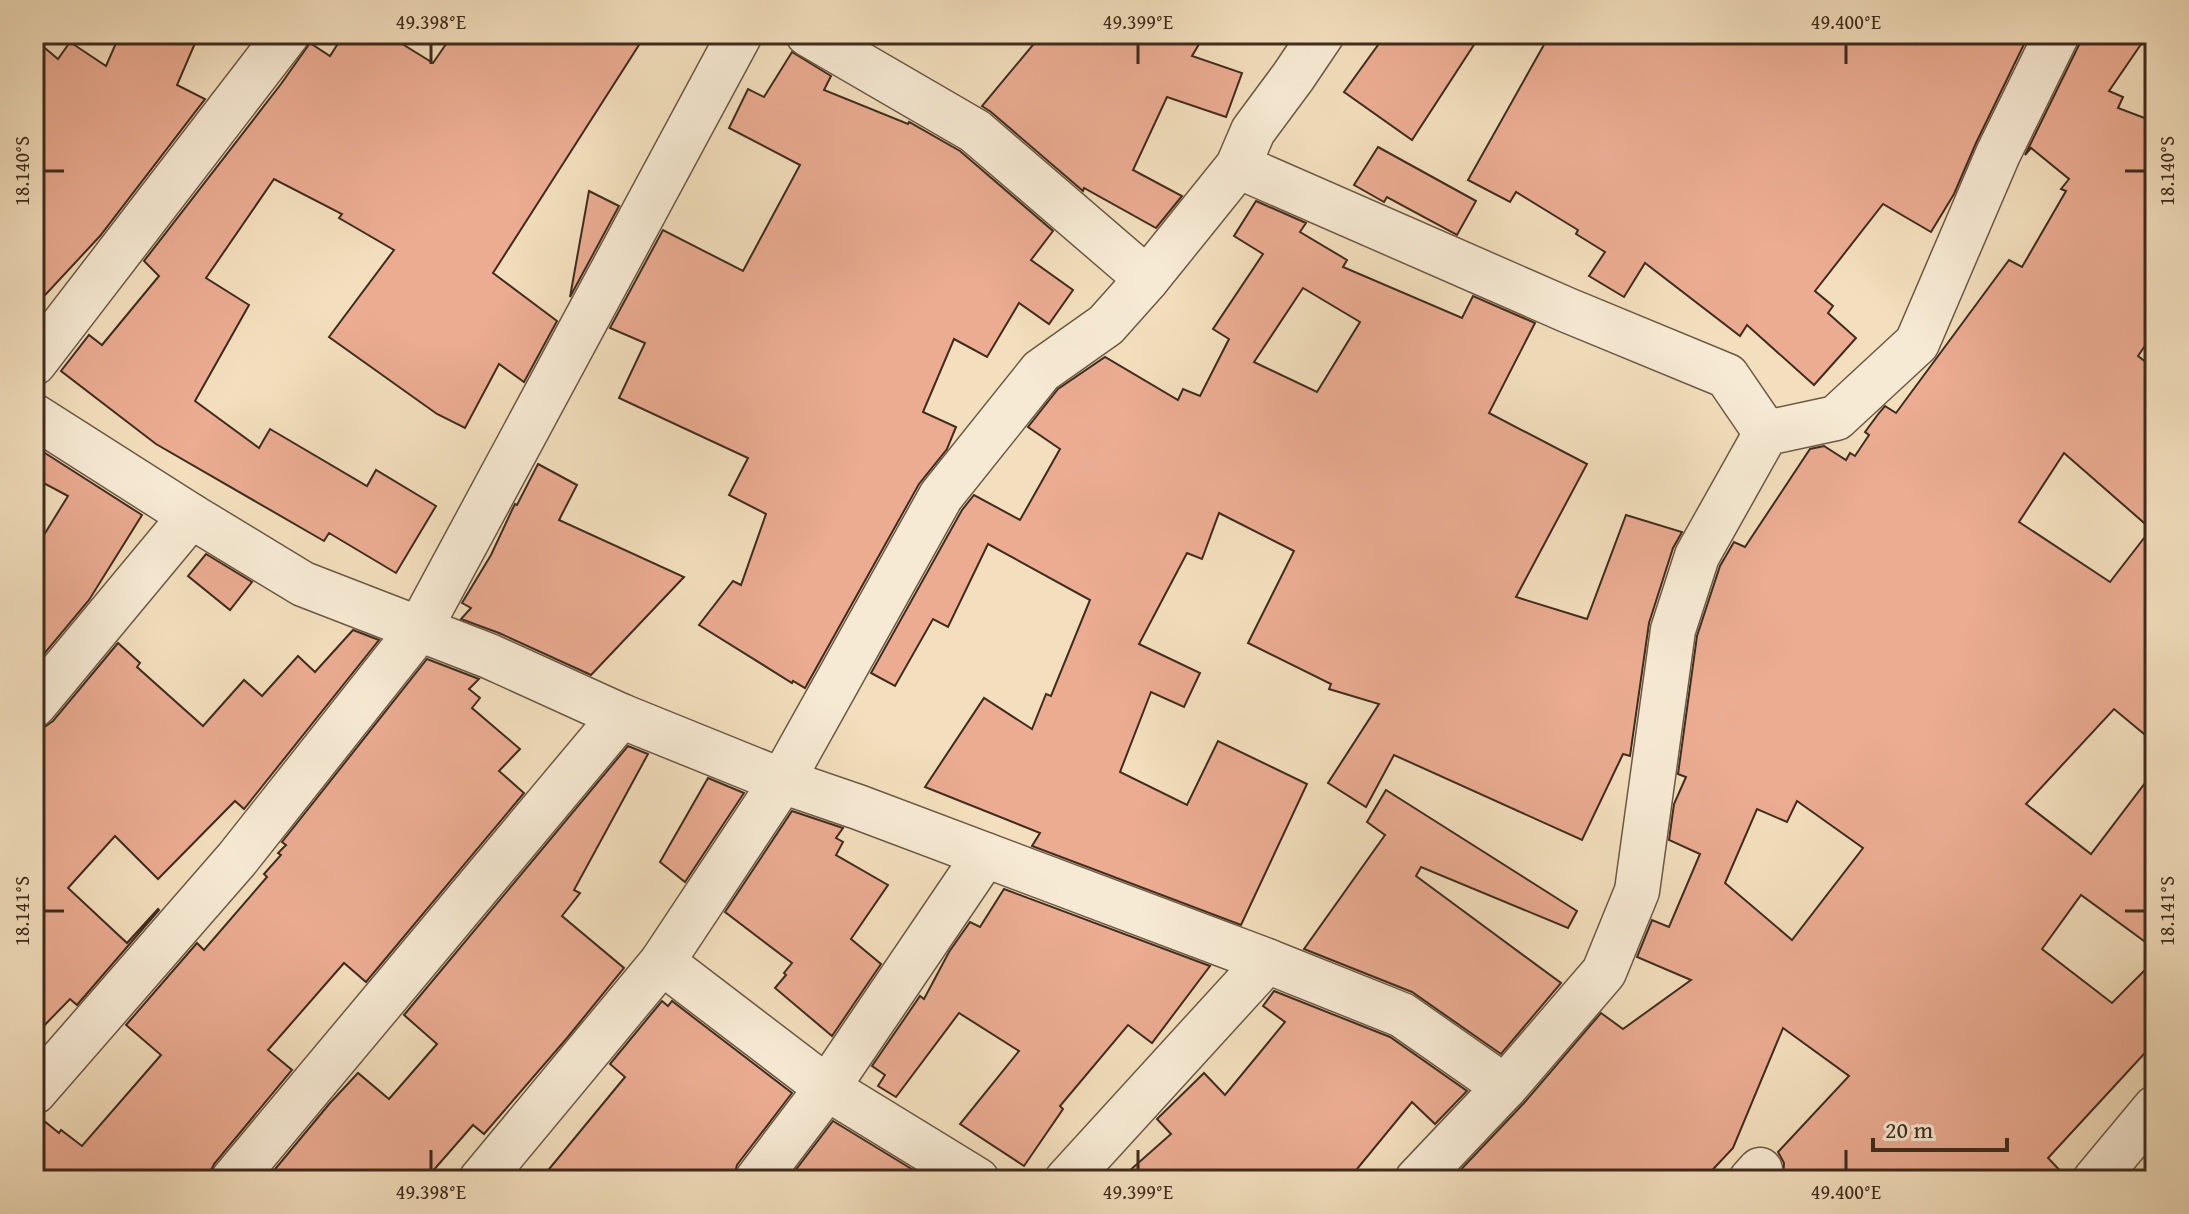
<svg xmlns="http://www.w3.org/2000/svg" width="2189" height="1214" viewBox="0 0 2189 1214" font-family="'Gentium Book Plus',serif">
<rect width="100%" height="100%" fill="#f3dfbd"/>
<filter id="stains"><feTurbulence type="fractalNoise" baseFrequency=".0025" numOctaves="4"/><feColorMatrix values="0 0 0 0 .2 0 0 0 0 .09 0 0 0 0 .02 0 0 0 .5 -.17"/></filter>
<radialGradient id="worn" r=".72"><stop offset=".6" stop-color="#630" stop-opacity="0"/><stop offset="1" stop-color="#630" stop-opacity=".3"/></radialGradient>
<!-- building -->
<g fill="#ebac92" stroke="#3f2c1d" stroke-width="2" fill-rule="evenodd">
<polygon points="120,34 199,34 177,85 205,99 100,236 34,307 34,39 58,59 70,42 106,66"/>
<polygon points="344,34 386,34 433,63 453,34 646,34 493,273 557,321 524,382 499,364 465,428 437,414 329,337 394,250 339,218 342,214 274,179 206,278 249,305 195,401 259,448 270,429 367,486 376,470 436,506 396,573 329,533 324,541 156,444 61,371 89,335 102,345 159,276 144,261 281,84 310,43 330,56"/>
<polygon points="1042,34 1205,34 1192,56 1242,73 1226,117 1167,97 1133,170 1182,196 1156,228 1084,188 1083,191 991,112 982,106"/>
<polygon points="1386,34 1481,34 1412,140 1344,92"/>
<polygon points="1550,34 2029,34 1976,143 1954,194 1931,232 1883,204 1815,291 1833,306 1828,313 1856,338 1814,385 1747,325 1740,336 1645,263 1624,297 1589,276 1605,252 1576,234 1578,230 1516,192 1510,202 1468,180"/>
<path d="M2082,34h66l-39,57 14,6 -5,11 37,14v209l-17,25 17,13v374l-41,-34 -88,95 65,50 64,-84v179l-74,-54 -39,54 70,54 43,-43v82l-107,116 21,22h-284l-2,-2 1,-15 -6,-11 71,-76 -66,-48 -50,120 -30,32h-252l73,-77 77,-90 22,16 68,-49 -54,-23 15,-37 17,7 31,-73 -31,-14 5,-36 12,-27 -8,-3 19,-138 23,-70 14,-24 11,5 65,-98 14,-3 22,14 4,-7 5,3 14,-21 -4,-3 14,-19 6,-7 11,7 113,-153 13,7 44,-76 -5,-2 8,-10 -38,-31 -6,7 54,-110zM2064,453l87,76 -41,53 -91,-60zM1797,801l66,47 -71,92 -67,-57 32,-74 30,13z"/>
<polygon points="792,52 831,76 824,90 908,124 909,122 960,151 1053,231 1031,260 1073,290 1049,324 1019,303 987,357 954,339 923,412 956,427 947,449 919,484 805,688 793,681 792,683 699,625 733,581 741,585 766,514 729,495 748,458 619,398 645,343 610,328 663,230 743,271 800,165 729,128 748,89 764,97"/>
<polygon points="1378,147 1476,201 1457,235 1387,197 1384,202 1354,185"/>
<polygon points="589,191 619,206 570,297"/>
<path d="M1256,201l50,22 -6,9 47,28 -4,7 119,51 11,-22 62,27 -46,90 98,51 -71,133 71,22 39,-104 56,17 -9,16 -24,75 -19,133 -7,-2 -41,86 -188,-85 -28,52 -38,-24 51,-79 -50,-15 2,-5 -83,-41 46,-92 -75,-38 -17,46 -15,-6 -48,91 61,29 -16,34 -33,-15 -31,80 67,33 31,-64 89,43 -66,141 -209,-79 8,-13 -115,-46 59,-89 48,31 14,-35 5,2 39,-96 -102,-56 -40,83 -15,-8 -38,67 -24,-13 91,-163 12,-15 46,25 40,-71 -32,-22 30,-38 47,-32 73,43 5,-11 17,7 29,-57 -16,-10 50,-75 -29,-18zM1303,288l57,34 -43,70 -63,-30z"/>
<polygon points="34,446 142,515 89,600 34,666 34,551 68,496 34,478"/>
<polygon points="538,464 577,485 559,520 684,577 591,675 499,633 461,619 471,608 462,603 491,555 512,510 515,504 517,505"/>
<polygon points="206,554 252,582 230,610 188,576"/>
<polygon points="353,630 379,640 244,809 235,801 158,879 115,836 68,888 127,943 158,909 159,910 77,1005 70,999 34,1036 34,729 43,728 53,721 118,643 140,663 137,667 203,726 244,680 262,696 298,656 315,672"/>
<polygon points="427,659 479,679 469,689 480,698 472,708 520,749 499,771 524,793 366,982 344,963 268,1050 292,1070 214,1164 209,1175 209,1180 53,1180 34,1164 34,1116 38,1116 59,1133 61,1130 82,1146 161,1055 126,1025 197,943 204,950 267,877 264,874 281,855 278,853 286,845 282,842"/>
<polygon points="628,746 648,754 574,890 580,893 562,916 624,968 567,1038 484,1134 473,1125 425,1180 266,1180 330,1103 358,1073 389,1099 437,1044 404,1015"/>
<polygon points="708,778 744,793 685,882 660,862"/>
<polygon points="1386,790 1577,911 1568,928 1421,867 1416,876 1561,983 1501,1054 1412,992 1304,949 1385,835 1367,822"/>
<polygon points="792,811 843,828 836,838 843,842 836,855 888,885 851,939 881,964 832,1036 775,988 786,975 784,973 792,963 725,912"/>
<polygon points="1004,889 1210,966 1152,1043 1128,1025 1060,1106 1063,1109 1024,1166 960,1124 1019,1051 959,1013 896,1097 878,1086 885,1075 872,1066 920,996 924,999 949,952 970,922 980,927"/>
<polygon points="1274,991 1390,1037 1467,1091 1435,1124 1412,1102 1348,1180 1119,1180 1171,1134 1157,1119 1204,1073 1225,1095 1285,1022 1263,1006"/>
<polygon points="662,1001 668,1006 672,1001 792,1093 737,1165 733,1180 540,1180 625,1077 610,1064"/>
<polygon points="833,1121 928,1179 929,1180 788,1180"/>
</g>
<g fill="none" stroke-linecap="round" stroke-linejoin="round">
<defs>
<g id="minor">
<polyline points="808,34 975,131 1147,279"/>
<polyline points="1238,166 1567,310 1727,376 1766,433"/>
<polyline points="34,363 287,34"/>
<polyline points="34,416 191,516 303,584 489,656 621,716 782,781 858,807 1267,961 1402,1015 1505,1087"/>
<polyline points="34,705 191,516"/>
<polyline points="662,962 827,1088 977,1180"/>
<polyline points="34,1092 237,859 420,628 740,34"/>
<polyline points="233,1180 621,716"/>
<polyline points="481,1180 662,962 782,781 941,496 1041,371 1106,325 1147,279 1238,166 1253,131 1293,77 1322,34"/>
<polyline points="757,1180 827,1088 985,855"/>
<polyline points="1067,1180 1267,961"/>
<polyline points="1417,1180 1505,1087 1604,972 1637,891 1673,630 1697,556 1766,433 1836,418 1917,343 1998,154 2057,34"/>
<polyline points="1751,1180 1760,1170"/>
<polyline points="2095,1180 2155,1108"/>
</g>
</defs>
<!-- minor casing -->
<use href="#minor" stroke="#6c5945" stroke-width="47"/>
<!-- minor -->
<use href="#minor" stroke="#f7ead4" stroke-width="44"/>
</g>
<!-- ticks -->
<path fill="none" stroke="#3f2c1d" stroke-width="3" d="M431,44v20M1138,44v20M1846,44v20M44,171h20M2125,171h20M44,911h20M2125,911h20M431,1150v20M1138,1150v20M1846,1150v20"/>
<!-- margin -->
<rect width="2189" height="1214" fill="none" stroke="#f3dfbd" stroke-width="88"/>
<!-- scale -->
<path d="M1873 1138v12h134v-12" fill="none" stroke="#3f2c1d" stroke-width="4"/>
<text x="1885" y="1138" font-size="24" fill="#3f2c1d" stroke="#f7ead4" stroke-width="6" paint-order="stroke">20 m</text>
<rect x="44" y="44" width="2101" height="1126" fill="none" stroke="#3f2c1d" stroke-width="3"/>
<g font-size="20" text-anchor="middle" fill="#3f2c1d">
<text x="431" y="29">49.398°E</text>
<text x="1138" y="29">49.399°E</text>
<text x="1846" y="29">49.400°E</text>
<text transform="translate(22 171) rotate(-90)" y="7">18.140°S</text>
<text transform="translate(2167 171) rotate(-90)" y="7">18.140°S</text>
<text transform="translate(22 911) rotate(-90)" y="7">18.141°S</text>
<text transform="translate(2167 911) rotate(-90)" y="7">18.141°S</text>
<text x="431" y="1199">49.398°E</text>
<text x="1138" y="1199">49.399°E</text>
<text x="1846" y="1199">49.400°E</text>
</g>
<rect width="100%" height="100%" filter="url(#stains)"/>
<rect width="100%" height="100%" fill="url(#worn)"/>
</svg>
